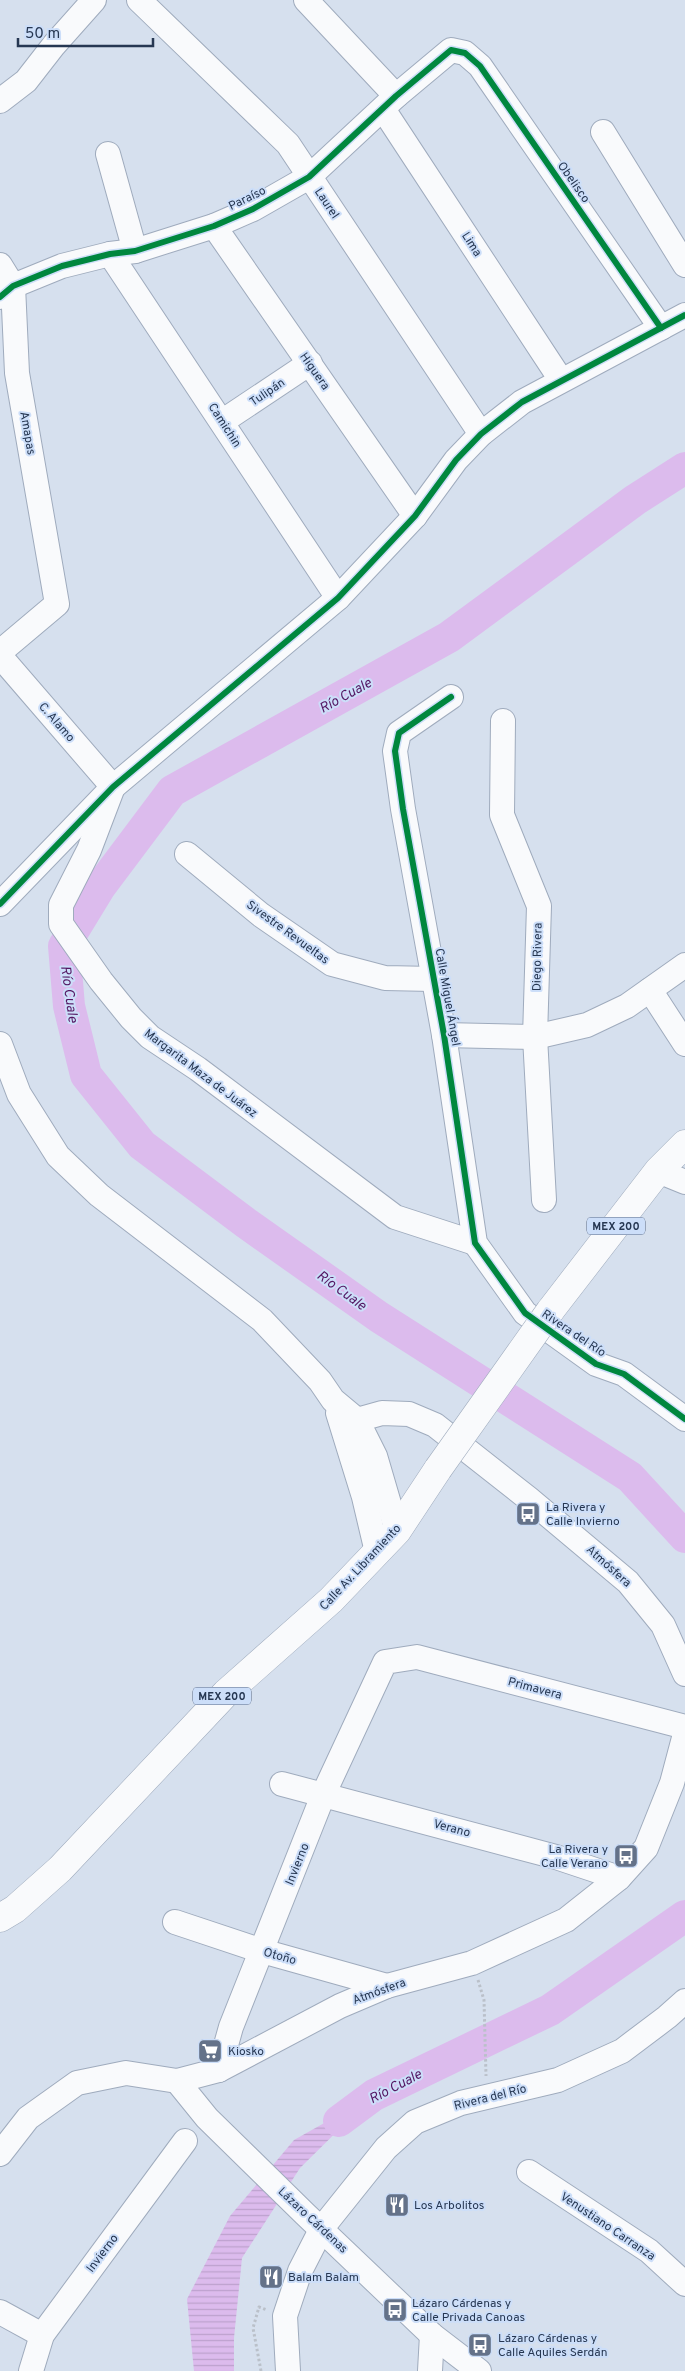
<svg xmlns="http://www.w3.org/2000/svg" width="685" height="2371" viewBox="0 0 685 2371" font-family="Overpass,sans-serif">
<defs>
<pattern id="water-rules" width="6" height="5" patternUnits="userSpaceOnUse" patternTransform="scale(1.25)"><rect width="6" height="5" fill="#dcbbed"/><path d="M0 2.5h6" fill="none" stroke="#bda1cd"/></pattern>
</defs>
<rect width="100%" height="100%" fill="#d6e0ee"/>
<!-- water -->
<polygon fill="url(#water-rules)" points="374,2095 300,2168 242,2258 234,2338 234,2371 194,2371 187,2299 230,2216 294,2140"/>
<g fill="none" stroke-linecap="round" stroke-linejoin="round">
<!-- river -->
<g stroke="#dcbbed" stroke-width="32">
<polyline points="685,468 635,500 449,637 172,791 100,887 64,946 69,1006 86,1075 142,1145 246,1223 379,1317 630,1477 685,1537"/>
<polyline points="339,2121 374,2095 550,2010 685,1916"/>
</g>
<defs>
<g id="minor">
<polyline points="139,0 288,144 481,434"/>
<polyline points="306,0 396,96"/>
<polyline points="0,101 26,81 54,45 94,0"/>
<polyline points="383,109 561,380"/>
<polyline points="603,132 685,265"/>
<polyline points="108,154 135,251"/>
<polyline points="214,226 415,516"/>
<polyline points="110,254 338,598"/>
<polyline points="0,265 13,286 17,373 57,604 0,652"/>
<polyline points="0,297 13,286 62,266 110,254 135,251 214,226 253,209 309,177 396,96 451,50 465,53 480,66 661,328"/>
<polyline points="223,421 310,363"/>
<polyline points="0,656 113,787 89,850 61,905 61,924 101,981 131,1018 150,1037 198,1069 395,1217 475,1243"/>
<polyline points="451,697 399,733 395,751 403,809 444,1035 475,1243 525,1313 596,1364 624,1374 685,1419"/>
<polyline points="503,721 502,815 539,906 535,1037 544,1200"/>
<polyline points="187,854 261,915 332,964 385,978 433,979"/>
<polyline points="0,904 113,787 338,598 415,516 456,460 481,434 522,402 685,315"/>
<polyline points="650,990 685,1044"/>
<polyline points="444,1035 535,1037 587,1025 627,1006 685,965"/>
<polyline points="0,1044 19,1094 58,1156 99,1195 262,1320 320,1381 333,1400 357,1420 375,1456 397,1531"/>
<polyline points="658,1171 685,1182"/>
<polyline points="338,1413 364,1497 377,1552"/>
<polyline points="345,1426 357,1420 382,1413 409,1414 435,1425 529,1499 628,1582 663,1625 685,1674"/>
<polyline points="282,1784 556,1857 619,1878"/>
<polyline points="175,1922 262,1951 387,1986"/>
<polyline points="219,2070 231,2027 324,1793 385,1662 417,1657 685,1727"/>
<polyline points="177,2081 207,2118 305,2214 432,2335 479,2371"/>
<polyline points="0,2154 28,2118 77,2083 126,2073 177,2081 219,2070 340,2006 387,1986 472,1963 566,1920 619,1878 646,1848 672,1783 685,1734"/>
<polyline points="529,2172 649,2251 685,2284"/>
<polyline points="0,2312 42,2335"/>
<polyline points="31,2371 42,2335 185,2141"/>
<polyline points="288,2371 285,2316 300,2271 322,2228 386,2148 415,2122 461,2103 558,2080 622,2051 667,2017 685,2001"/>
<polyline points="430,2371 432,2335"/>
</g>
<g id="major">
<polyline points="550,1311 658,1171 685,1144"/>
<polyline points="0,1918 15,1909 60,1869 226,1693 331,1600 397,1531 438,1469"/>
</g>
</defs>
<!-- minor casing -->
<use href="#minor" stroke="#9fabbd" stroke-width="26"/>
<!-- major casing -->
<use href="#major" stroke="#9fabbd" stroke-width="29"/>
<!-- path -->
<g stroke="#bac0c9" stroke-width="3" stroke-dasharray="2.5 2.5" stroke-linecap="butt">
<polyline points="478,1980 484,2000 486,2076"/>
<polyline points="261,2371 253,2328 259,2307 267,2310"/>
</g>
<!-- minor -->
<use href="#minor" stroke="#f9fafc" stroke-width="24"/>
<!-- major -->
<use href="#major" stroke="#f9fafc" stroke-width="28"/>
<defs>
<polyline id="major-bridge" points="438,1469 550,1311"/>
</defs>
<!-- major-bridge casing -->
<use href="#major-bridge" stroke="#9fabbd" stroke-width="29" stroke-linecap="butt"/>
<!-- major-bridge -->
<use href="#major-bridge" stroke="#f9fafc" stroke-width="28"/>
<defs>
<g id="cycleway">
<polyline points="0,297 13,286 62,266 110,254 135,251 214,226 253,209 309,177 396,96 451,50 465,53 480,66 661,328"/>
<polyline points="451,697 399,733 395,751 403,809 444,1035 475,1243 525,1313 596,1364 624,1374 685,1419"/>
<polyline points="0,904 113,787 338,598 415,516 456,460 481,434 522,402 685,315"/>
</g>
</defs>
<!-- cycleway casing -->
<use href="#cycleway" stroke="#ccdef9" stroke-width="9"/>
<!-- cycleway -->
<use href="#cycleway" stroke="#00873e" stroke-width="6"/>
</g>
<!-- icons -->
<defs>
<symbol id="bus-square" viewBox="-11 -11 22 22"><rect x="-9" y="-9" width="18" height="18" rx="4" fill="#647289" stroke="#ccdef9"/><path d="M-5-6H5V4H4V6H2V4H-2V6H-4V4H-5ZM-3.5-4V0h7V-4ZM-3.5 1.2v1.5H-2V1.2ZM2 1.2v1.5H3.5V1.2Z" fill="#fff"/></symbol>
<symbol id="supermarket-square" viewBox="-11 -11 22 22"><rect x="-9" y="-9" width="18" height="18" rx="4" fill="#647289" stroke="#ccdef9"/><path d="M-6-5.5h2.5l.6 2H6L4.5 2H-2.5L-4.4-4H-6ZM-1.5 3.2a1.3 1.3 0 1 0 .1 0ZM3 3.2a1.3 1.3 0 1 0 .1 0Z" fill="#fff"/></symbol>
<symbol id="restaurant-square" viewBox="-11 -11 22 22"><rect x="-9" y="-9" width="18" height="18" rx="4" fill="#647289" stroke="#ccdef9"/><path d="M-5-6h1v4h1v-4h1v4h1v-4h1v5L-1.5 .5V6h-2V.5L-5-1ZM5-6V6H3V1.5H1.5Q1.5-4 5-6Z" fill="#fff"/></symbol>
</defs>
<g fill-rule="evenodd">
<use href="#bus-square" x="514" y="1500" width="28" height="28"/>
<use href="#bus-square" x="612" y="1842" width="28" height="28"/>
<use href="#supermarket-square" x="196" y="2037" width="28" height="28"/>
<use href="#restaurant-square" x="383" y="2191" width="28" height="28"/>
<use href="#restaurant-square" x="257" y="2263" width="28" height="28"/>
<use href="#bus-square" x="381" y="2296" width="28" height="28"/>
<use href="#bus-square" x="466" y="2331" width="28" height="28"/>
</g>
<g text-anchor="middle" stroke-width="4" stroke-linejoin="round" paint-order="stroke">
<!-- shield labels -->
<g fill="#ccdef9" stroke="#586984" stroke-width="1">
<rect x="587" y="1217.5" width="58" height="17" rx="4"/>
<rect x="193" y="1687.5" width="58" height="17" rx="4"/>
</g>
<g font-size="11" font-weight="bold" fill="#263752">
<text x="616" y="1230">MEX 200</text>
<text x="222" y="1700">MEX 200</text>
</g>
<!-- street labels -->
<g font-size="12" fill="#263752" stroke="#ccdef9">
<text transform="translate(574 182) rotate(55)" y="4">Obelisco</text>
<text transform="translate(247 198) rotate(-26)" y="4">Paraíso</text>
<text transform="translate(327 203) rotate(56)" y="4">Laurel</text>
<text transform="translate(472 244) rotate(57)" y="4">Lima</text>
<text transform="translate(315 371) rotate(55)" y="4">Higuera</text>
<text transform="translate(267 392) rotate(-34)" y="4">Tulipán</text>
<text transform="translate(225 425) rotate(57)" y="4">Camichin</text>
<text transform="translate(28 433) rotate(80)" y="4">Amapas</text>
<text transform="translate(57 722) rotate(49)" y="4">C. Alamo</text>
<text transform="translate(288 932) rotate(36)" y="4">Sivestre Revueltas</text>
<text transform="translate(537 957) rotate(-89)" y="4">Diego Rivera</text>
<text transform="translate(448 997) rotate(80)" y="4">Calle Miguel Ángel</text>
<text transform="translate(201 1073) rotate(37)" y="4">Margarita Maza de Juárez</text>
<text transform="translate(574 1333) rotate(34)" y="4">Rivera del Río</text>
<text transform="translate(609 1566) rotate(42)" y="4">Atmósfera</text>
<text transform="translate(360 1567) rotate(-47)" y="4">Calle Av. Libramiento</text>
<text transform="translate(535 1688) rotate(15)" y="4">Primavera</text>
<text transform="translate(452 1828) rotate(15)" y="4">Verano</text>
<text transform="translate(297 1864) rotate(-68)" y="4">Invierno</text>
<text transform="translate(280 1956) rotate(16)" y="4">Otoño</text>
<text transform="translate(379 1991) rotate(-20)" y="4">Atmósfera</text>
<text transform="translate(490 2097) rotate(-14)" y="4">Rivera del Río</text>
<text transform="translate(313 2220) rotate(43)" y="4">Lázaro Cárdenas</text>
<text transform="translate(608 2226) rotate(34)" y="4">Venustiano Carranza</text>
<text transform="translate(102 2253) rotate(-53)" y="4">Invierno</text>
</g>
<!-- poi labels -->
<g font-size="12" fill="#263752" stroke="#ccdef9" text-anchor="start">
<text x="546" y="1511">La Rivera y<tspan x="546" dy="14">Calle Invierno</tspan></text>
<text x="608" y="1853" text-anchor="end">La Rivera y<tspan x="608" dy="14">Calle Verano</tspan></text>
<text x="228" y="2055">Kiosko</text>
<text x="414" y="2209">Los Arbolitos</text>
<text x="288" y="2281">Balam Balam</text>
<text x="412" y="2307">Lázaro Cárdenas y<tspan x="412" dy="14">Calle Privada Canoas</tspan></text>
<text x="498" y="2342">Lázaro Cárdenas y<tspan x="498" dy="14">Calle Aquiles Serdán</tspan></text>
</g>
<!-- water labels -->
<g font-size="14" font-style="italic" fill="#541763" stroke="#ccdef9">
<text transform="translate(345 695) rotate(-29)" y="5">Río Cuale</text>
<text transform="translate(70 994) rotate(82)" y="5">Río Cuale</text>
<text transform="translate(342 1290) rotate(36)" y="5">Río Cuale</text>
<text transform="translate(395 2086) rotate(-28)" y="5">Río Cuale</text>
</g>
</g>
<!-- scale -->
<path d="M18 38v8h135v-8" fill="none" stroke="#263752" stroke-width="2.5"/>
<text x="25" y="38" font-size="15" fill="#263752" stroke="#ccdef9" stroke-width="4" paint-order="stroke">50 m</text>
</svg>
